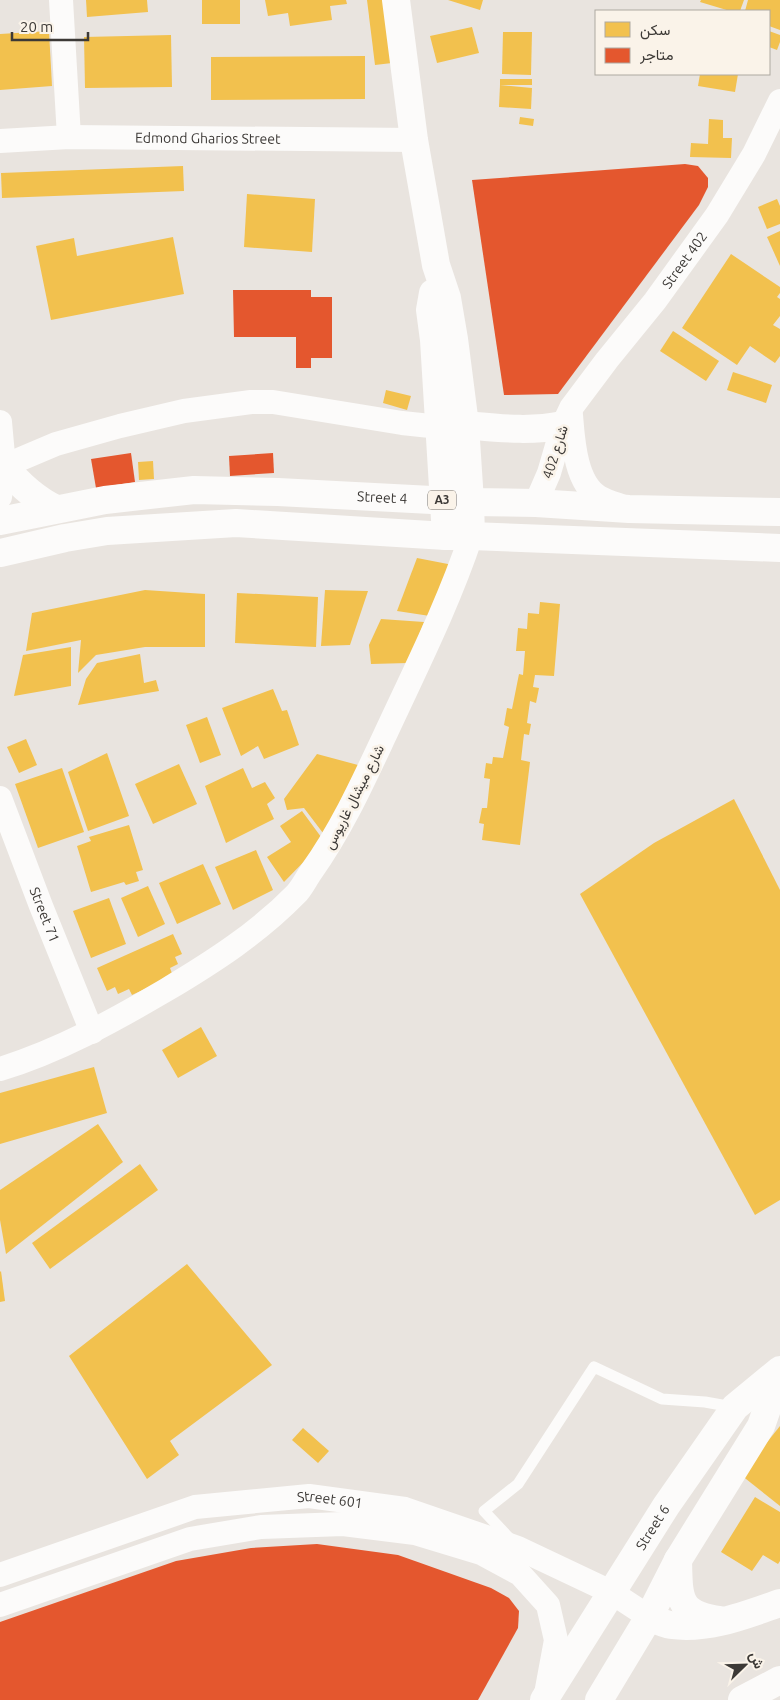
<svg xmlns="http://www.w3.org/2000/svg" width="780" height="1700" viewBox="0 0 780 1700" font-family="Ubuntu,Vazirmatn,sans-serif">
<rect width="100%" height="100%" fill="#e9e4df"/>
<!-- homes -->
<g fill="#f2c14e">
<polygon points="86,0 147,0 148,12 87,17"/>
<rect x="202" y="0" width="38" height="24"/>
<polygon points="265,0 346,0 347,4 330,6 332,20 290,26 288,13 268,16"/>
<polygon points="367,0 384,0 392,63 375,65"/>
<polygon points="448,0 483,0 480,10"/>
<polygon points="701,0 744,0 740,11 730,11 700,2"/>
<polygon points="748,0 780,0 780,30 769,26 769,11 745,11"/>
<polygon points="472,27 479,53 437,63 430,36"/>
<polygon points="49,31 52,86 0,90 0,34"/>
<polygon points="769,31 780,35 780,42 777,50 769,47"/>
<polygon points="503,32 532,32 531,75 502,74"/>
<polygon points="171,35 172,87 85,88 84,37"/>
<polygon points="365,56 365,99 211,100 211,57"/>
<polygon points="700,74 738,74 735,92 698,86"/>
<rect x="500" y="79" width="32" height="6"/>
<polygon points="500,85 532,88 531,109 499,107"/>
<polygon points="520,117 534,119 533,126 519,124"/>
<polygon points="709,119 723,120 723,138 732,138 731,158 690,157 691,143 708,144"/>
<polygon points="183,166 184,191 2,198 1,173"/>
<polygon points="247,194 315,199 312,252 244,247"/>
<polygon points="777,199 780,206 780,224 767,229 758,207"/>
<polygon points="780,231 780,266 767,237"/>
<polygon points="173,237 184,294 51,320 36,246 74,238 77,256"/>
<polygon points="731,254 780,287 780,293 777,297 780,299 780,316 773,325 780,329 780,356 775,363 750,346 737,365 682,328"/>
<polygon points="673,331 719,361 706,381 660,351"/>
<polygon points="733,372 772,385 766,403 727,390"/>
<polygon points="386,390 411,396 407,410 383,403"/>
<polygon points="153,461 154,479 139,480 138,462"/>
<polygon points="417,558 453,565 430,616 397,611"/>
<polygon points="145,590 205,594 205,647 145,647 96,655 78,673 81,640 26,651 32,613"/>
<polygon points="325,590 368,591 350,645 321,646"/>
<polygon points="237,593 318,597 316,647 235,643"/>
<polygon points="540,602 560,604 554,676 535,675 533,687 539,688 536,703 530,701 527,723 531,724 529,735 524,734 521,760 530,762 520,845 482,840 484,824 479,823 482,808 487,808 490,779 484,778 486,763 492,764 493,757 503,758 509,727 504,725 507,708 512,709 519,674 523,675 525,651 516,651 518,628 527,629 528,613 539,614"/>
<polygon points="381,619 424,622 408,663 371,664 369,645"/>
<polygon points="71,647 71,686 14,696 23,655"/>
<polygon points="140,654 144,683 156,680 159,691 78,705 86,679 97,663"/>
<polygon points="273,689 282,711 287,710 299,745 264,759 258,746 241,756 222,708"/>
<polygon points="207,717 221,755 200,763 186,725"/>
<polygon points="26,739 37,765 19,773 7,747"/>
<polygon points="107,753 129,816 88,831 68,772"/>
<polygon points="317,754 358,765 326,837 304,808 287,810 284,799"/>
<polygon points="179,764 197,804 153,824 135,784"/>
<polygon points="62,768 84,832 38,848 15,784"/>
<polygon points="243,768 252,788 265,782 275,798 267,804 274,819 226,843 205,786"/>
<polygon points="734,799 780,890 780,1200 755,1215 580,894 654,843"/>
<polygon points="302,811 324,841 284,882 267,857 291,842 280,826"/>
<polygon points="129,825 143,870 136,872 139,881 126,885 124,882 91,892 77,846 91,841 89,837"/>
<polygon points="256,850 273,890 233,910 215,867"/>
<polygon points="203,864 221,904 177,924 159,883"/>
<polygon points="148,886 165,924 138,937 121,898"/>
<polygon points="109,898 126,944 91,958 73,911"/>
<polygon points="173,934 182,954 175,957 178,964 170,968 173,976 132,995 129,989 118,994 115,987 107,991 97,968"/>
<polygon points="201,1027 217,1056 178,1078 162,1050"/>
<polygon points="94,1067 107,1113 0,1144 0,1093"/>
<polygon points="98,1124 123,1162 6,1254 0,1220 0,1190"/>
<polygon points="140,1164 158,1190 50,1269 32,1243"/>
<polygon points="187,1264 272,1365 170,1441 179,1455 147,1479 69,1356"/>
<polygon points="1,1271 5,1301 0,1302 0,1272"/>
<polygon points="780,1426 780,1506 741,1475"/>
<polygon points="303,1428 329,1451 318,1463 292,1440"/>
<polygon points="755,1497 780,1512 780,1561 778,1564 763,1555 752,1571 721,1552"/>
</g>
<!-- shops -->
<g fill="#e4572e">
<polygon points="685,164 698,166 708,178 708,187 699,205 558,394 504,395 472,180"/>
<polygon points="233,290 311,290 311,297 332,297 332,358 311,358 311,368 296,368 296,337 234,337"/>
<polygon points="131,453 135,482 96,488 91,459"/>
<polygon points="273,453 274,473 230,476 229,456"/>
<polygon points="317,1544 398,1555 491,1588 509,1598 519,1611 518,1628 478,1700 0,1700 0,1622 176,1561 251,1548"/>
</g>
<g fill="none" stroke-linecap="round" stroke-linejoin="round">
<!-- service -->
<polyline stroke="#fcfbfa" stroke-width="11" points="512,1541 484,1511 518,1484 594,1367 662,1399 705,1402 733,1407"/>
<!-- minor -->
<g stroke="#fcfbfa" stroke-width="24">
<polyline points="61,0 69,137"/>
<path id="s1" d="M0,141l69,-4 345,3"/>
<path d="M571,415c2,24 4,68 28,82 7,4 17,7 25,10"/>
<polyline points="0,422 4,466 0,497"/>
<polyline points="4,466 56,444 120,426 184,411 251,402 273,402 402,423 440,427"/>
<path id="s2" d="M536,503l13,-30 14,-48 8,-17 36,-48 48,-59 62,-86 37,-61 26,-53"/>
<path id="s3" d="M0,798l41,108 51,126"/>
<path d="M0,1069c59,-18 113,-48 166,-79 47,-28 92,-57 130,-96 6,-6 10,-15 15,-22 30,-42 51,-88 73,-135 31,-67 64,-132 87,-201"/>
<path id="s4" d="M0,1575l195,-68 114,-11 96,13 113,39 93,44 38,25"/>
<polyline points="0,1605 190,1539 261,1527 343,1524 415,1533 481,1553 520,1574 548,1605 556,1640 546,1694"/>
</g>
<!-- tertiary -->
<g stroke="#fcfbfa" stroke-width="28">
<polyline points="396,0 414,140 436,265 447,298 454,339 465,425 470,502 471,536"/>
<polyline points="433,293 430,310 434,340 446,536"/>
<path d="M465,425c34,3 65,7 98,0"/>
</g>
<!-- secondary -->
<g stroke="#fcfbfa" stroke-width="28">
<path id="s5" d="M544,1700l122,-194 69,-99 45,-37"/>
<polyline points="599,1700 649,1617 678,1560 761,1426 780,1371"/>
</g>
<!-- trunk -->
<g stroke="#fcfbfa" stroke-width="28">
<path d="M4,466c15,18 31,33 52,43"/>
<path id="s6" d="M0,521l105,-21 89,-10 84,2 192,10 66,1 93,6 151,3"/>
<polyline points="0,553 65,538 107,531 236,523 446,536 471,536 780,548"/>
</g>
<!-- motorway -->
<g stroke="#fcfbfa" stroke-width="28">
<path d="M678,1560c1,38 -1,54 42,60"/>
<path d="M649,1617c7,3 15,7 22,8 38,5 74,-10 109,-22"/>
<polyline points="742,1700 780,1680"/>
</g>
</g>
<g text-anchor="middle" stroke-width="5" stroke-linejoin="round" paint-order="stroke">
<!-- shield labels -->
<rect fill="#faf3e9" stroke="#75716c" stroke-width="1" x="428" y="490.5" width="28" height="19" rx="4"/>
<g font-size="12" font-weight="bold" fill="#3c3936">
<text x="442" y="504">A3</text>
</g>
<!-- street labels -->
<g font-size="14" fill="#3c3936" stroke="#faf3e9">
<text dy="5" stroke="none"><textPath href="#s1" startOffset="208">Edmond Gharios Street</textPath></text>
<text dy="5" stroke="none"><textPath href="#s2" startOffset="288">Street 402</textPath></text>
<text transform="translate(555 452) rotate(-72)" y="5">شارع 402</text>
<text dy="5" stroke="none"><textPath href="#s6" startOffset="385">Street 4</textPath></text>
<text transform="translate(354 797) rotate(-63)" y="5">شارع ميشال غاريوس</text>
<text dy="5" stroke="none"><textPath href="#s3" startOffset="125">Street 71</textPath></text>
<text dy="5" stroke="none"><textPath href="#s4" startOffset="342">Street 601</textPath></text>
<text dy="5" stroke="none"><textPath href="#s5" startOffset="204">Street 6</textPath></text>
</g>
</g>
<!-- legend -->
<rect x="595" y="10" width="175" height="65" fill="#faf3e9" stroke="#aea9a1"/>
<rect x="605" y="22" width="25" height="15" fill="#f2c14e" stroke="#aea9a1"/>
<text x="640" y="35" font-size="15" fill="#3c3936">سكن</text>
<rect x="605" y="48" width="25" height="15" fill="#e4572e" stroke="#aea9a1"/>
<text x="640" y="60" font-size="15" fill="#3c3936">متاجر</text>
<!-- north arrow -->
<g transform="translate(745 1665) rotate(67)" stroke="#faf3e9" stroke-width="4" paint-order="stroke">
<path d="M0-4L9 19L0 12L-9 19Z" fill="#3c3936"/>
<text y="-8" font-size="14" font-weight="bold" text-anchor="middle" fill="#3c3936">ش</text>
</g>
<!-- scale -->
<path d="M12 32v8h76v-8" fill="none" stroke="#3c3936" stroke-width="2.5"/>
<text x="20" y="32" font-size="15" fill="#3c3936" stroke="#faf3e9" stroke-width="4" paint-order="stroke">20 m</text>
</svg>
